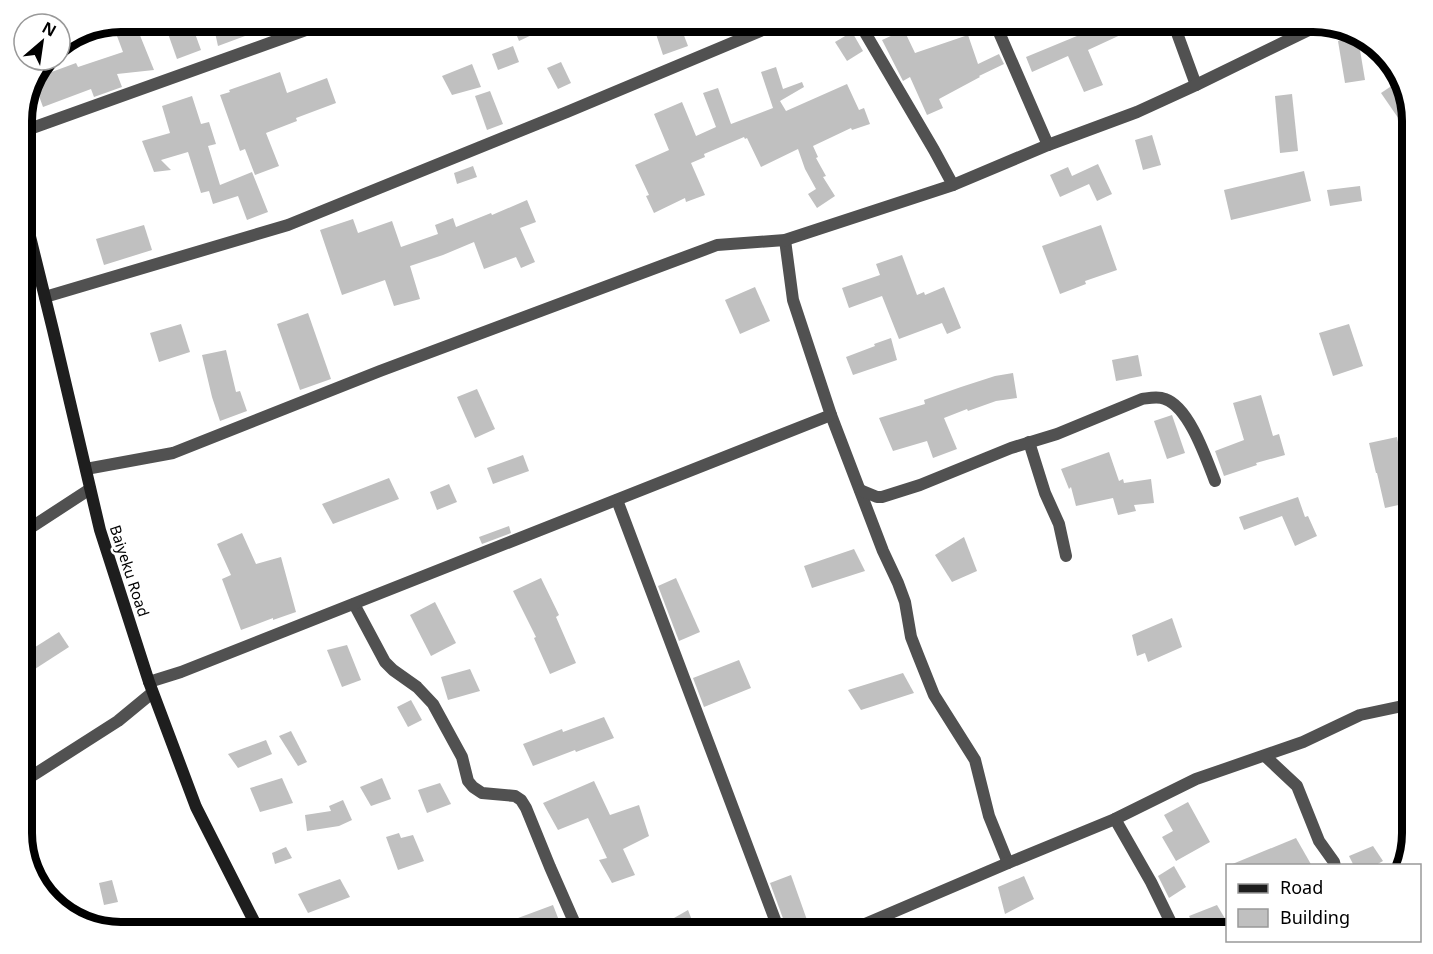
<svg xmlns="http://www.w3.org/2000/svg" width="1433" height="954" viewBox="0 0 1433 954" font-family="'Noto Sans',sans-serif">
<rect width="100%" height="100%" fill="#fff"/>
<!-- building -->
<g fill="#c0c0c0">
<polygon points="1092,22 1123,22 1127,32 1088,50 1103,85 1084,92 1068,56 1032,72 1026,57 1089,31 1086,25"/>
<polygon points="653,25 680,25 688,46 663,55"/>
<polygon points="513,26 533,26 536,33 519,41"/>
<polygon points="242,27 245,36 218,46 214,28"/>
<polygon points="114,28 137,28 154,70 117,74 122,87 94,97 91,89 43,107 35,85 38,77 76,63 78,67 123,52"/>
<polygon points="166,28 193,28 201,50 177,59"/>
<polygon points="904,30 915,53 968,35 978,64 999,54 1004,64 979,76 980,77 939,99 943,108 927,115 910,77 903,81 882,40"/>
<polygon points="852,32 863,51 847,61 835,42"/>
<polygon points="1358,38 1365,80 1345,83 1338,41"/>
<polygon points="513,46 519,62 498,70 492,54"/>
<polygon points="561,62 571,83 558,89 547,68"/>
<polygon points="472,64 481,87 452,95 442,76"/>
<polygon points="776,67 783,89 802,82 804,87 780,101 786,111 847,84 859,110 864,108 870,124 852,130 851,128 813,146 818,157 816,158 826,176 823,177 835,196 817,208 808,194 816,189 805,169 798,149 761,167 747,138 745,139 744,137 704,154 705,157 691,163 705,195 686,202 685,198 654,213 646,196 649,195 635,165 669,150 654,114 682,102 696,136 716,127 703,93 718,88 731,124 773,108 761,72"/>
<polygon points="280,72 287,93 327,78 336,103 296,118 297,121 266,133 279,166 255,175 245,149 240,151 220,95 230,92 229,90"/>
<polygon points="1402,79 1412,120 1412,138 1381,93"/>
<polygon points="490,91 503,124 487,130 475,96"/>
<polygon points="1292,94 1298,151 1280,153 1275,96"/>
<polygon points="192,96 201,124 209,122 216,144 208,146 220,185 252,172 268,212 247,220 238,196 213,204 209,191 201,193 188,152 161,160 171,170 154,172 142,141 170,133 162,106"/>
<polygon points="1152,135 1161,165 1143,170 1135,140"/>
<polygon points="1098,164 1112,194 1097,201 1089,184 1060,197 1050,175 1068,167 1072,176"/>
<polygon points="473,166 477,177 457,184 454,173"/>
<polygon points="1304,171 1311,201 1231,220 1224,190"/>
<polygon points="1360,186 1362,201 1330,206 1327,190"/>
<polygon points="527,200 536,222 520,228 535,262 521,268 516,257 484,269 474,242 443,255 410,266 420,299 394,306 385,280 342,295 320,230 353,219 358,233 392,221 401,247 438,234 435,225 453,218 456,227 491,213 492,215"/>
<polygon points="144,225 152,250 104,265 96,239"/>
<polygon points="1101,225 1117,270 1085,281 1086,284 1060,294 1042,246"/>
<polygon points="902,255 917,295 924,292 925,295 944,287 961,328 947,334 942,323 899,339 882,296 849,308 842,288 880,275 876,264"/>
<polygon points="755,287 770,321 740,334 725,300"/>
<polygon points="308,313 331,379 300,390 277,324"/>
<polygon points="181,324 190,352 159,362 150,333"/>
<polygon points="1349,324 1363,366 1333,376 1319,333"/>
<polygon points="891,338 897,360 853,375 846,357 875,346 874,344"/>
<polygon points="226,350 236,392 240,391 247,411 220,421 212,397 202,355"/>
<polygon points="1138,355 1142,376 1116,381 1112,360"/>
<polygon points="1013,373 1017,398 996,401 968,411 967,409 944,418 957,449 933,458 927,441 893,451 879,418 925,404 924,400 961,387 995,376"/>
<polygon points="477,389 495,429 475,438 457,397"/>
<polygon points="1261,395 1273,436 1279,434 1285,455 1256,463 1257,465 1224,476 1215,451 1244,440 1233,403"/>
<polygon points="1172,415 1185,453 1167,459 1154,421"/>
<polygon points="1397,437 1404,472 1412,470 1412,502 1385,508 1377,473 1376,473 1369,443"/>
<polygon points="1109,452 1119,481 1123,479 1124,483 1151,479 1154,503 1134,505 1136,511 1118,515 1113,498 1076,506 1071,487 1069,489 1061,469"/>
<polygon points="523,455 529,471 493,484 487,468"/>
<polygon points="389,478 399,499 333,524 322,504"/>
<polygon points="449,484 457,502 437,510 430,492"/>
<polygon points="1298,497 1305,517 1308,516 1317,536 1295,546 1282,516 1244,530 1239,517"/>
<polygon points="509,526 511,533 482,544 479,537"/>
<polygon points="242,533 256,564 281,557 296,612 273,620 273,618 241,630 222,579 231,575 217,544"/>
<polygon points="964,537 977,571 952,582 935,555"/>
<polygon points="854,549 865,571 812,588 804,566"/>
<polygon points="541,578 559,615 556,617 576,663 550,674 534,638 536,637 513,591"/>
<polygon points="676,578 700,632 679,641 658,586"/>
<polygon points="435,602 456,643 431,656 410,615"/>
<polygon points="1172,618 1182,647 1148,662 1145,653 1137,656 1132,635"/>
<polygon points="59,632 69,647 21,678 21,656"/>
<polygon points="347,645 361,680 342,687 327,650"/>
<polygon points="739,660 751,688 704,707 693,678"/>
<polygon points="470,669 480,691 448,700 441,677"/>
<polygon points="903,673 914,693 861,710 848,690"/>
<polygon points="411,700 422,720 408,727 397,707"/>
<polygon points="604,717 614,738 576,752 575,750 533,766 523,744 562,729 563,732"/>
<polygon points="291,731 307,762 298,766 279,736"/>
<polygon points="266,740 272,754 238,768 228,754"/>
<polygon points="282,778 293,803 260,812 250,788"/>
<polygon points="382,778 391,799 371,806 360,787"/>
<polygon points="594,781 610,815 639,805 649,836 623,849 635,875 612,883 599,860 607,858 588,818 558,830 543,803"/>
<polygon points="440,783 451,804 427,813 418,790"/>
<polygon points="343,800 352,820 339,826 307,831 305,815 331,811 329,806"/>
<polygon points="1188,802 1210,842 1176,861 1162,837 1173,831 1164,815"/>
<polygon points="399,833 401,838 413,835 424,861 398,870 386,837"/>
<polygon points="1296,838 1312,866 1230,866 1230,865"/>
<polygon points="1373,846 1383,861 1374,866 1354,866 1349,856"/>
<polygon points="286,847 292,858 275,864 272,853"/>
<polygon points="1174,866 1186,887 1169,898 1158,876"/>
<polygon points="791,875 807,920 788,932 770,883"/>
<polygon points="1024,876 1034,899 1005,914 998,887"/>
<polygon points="340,879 350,897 308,913 298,894"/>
<polygon points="112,880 118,902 104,905 99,883"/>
<polygon points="553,905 560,923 532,933 514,933 510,921"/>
<polygon points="1217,905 1227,922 1227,926 1212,933 1197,933 1189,916"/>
<polygon points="688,910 697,933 680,933 674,918"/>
<polygon points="1149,919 1156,933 1129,933"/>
</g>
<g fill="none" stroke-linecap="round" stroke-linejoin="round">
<!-- street -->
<g stroke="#515151" stroke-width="12">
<polyline points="1173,22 1196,85"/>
<polyline points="995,23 1048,145"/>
<polyline points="860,24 934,150 953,185"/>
<polyline points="21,132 314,27"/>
<polyline points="785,240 793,300 831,415 883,551 898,583 905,602 911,637 918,655 934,695 975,760 989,816 1008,863"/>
<polyline points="45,297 288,225 567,112 777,24"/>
<polyline points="1029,442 1045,493 1059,524 1066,556"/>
<polyline points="86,469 173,453 380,371 717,245 785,240 953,185 1048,145 1137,112 1196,85 1321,24"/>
<path d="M860,490l17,7h5l38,-12 91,-37 46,-14 85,-35c8,-1 16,-3 23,0 24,8 41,59 50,82"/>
<polyline points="617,500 780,933"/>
<polyline points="21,534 90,489"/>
<polyline points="354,604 385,662 393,670 417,687 433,704 462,757 468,781 473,787 482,793 515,796 521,800 526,808 550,867 579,933"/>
<polyline points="149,682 181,672 831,415"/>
<polyline points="1265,756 1297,786 1319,841 1334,862 1335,866"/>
<polyline points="21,783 118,721 152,693"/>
<polyline points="1115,819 1151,882 1176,933"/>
<polyline points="844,933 1008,863 1115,819 1196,779 1303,742 1360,715 1412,704"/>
</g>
<!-- secondary -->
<polyline stroke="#1e1e1e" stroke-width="12" points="21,200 53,330 100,530 149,682 196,807 260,933"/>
</g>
<g text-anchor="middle" stroke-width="5" stroke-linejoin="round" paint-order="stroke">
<!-- street labels -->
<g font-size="15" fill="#000" stroke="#fff">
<text transform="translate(129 571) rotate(72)" y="5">Baiyeku Road</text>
</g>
</g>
<!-- crop -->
<path d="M0 0H1433V954H0ZM121 32H1313A89 89 0 0 1 1402 121V833A89 89 0 0 1 1313 922H121A89 89 0 0 1 32 833V121A89 89 0 0 1 121 32Z" fill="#fff" fill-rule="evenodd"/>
<path fill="none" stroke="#000" stroke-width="8" d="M121 32H1313A89 89 0 0 1 1402 121V833A89 89 0 0 1 1313 922H121A89 89 0 0 1 32 833V121A89 89 0 0 1 121 32Z"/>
<!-- legend -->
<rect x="1226" y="864" width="195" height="78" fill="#ffffff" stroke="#999999" stroke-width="1.5"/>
<rect x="1238" y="884" width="30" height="9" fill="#1e1e1e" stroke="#999999" stroke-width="1.5"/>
<text x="1280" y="894" font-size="18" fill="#000000">Road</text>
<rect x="1238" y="909" width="30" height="18" fill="#c0c0c0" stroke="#999999" stroke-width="1.5"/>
<text x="1280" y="924" font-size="18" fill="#000000">Building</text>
<!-- north arrow -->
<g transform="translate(42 42) rotate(29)"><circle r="28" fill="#ffffff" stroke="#999999" stroke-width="1.5"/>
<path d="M0-4.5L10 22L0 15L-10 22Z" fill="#000000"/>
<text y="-9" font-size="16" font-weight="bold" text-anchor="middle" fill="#000000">N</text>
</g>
</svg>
